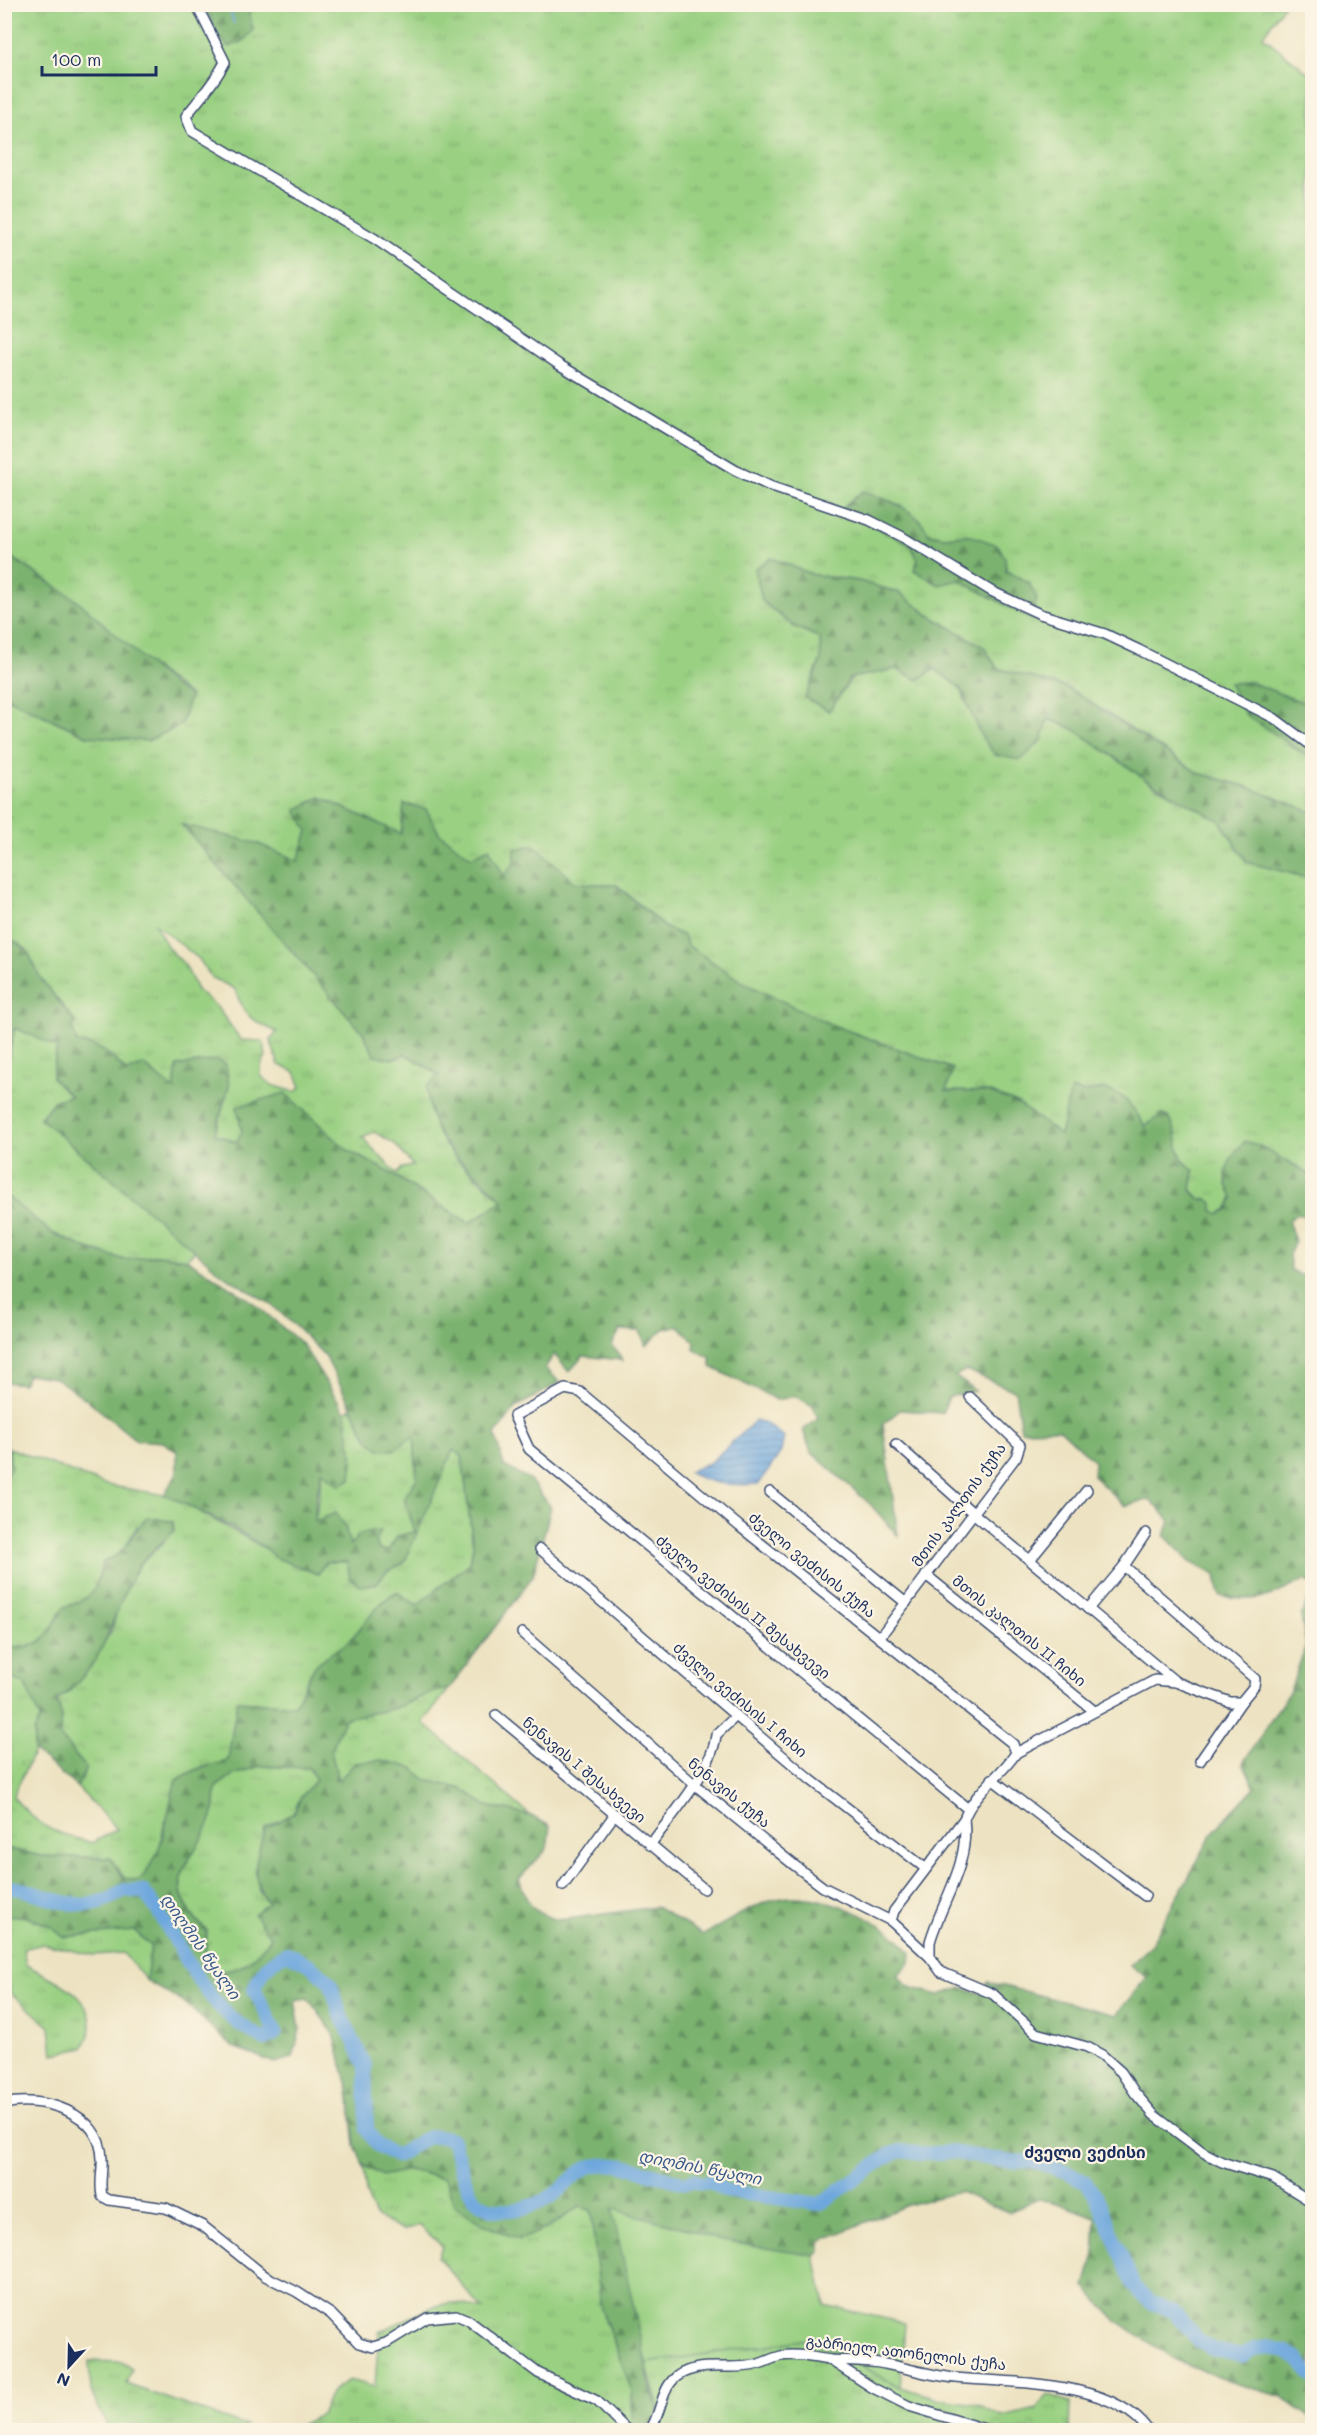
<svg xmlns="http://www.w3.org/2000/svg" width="1317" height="2435" viewBox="0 0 1317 2435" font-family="Mali,'Noto Sans Georgian',sans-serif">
<defs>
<pattern id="grass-tufts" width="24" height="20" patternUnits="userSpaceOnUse" patternTransform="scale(1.5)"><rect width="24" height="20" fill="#9ad082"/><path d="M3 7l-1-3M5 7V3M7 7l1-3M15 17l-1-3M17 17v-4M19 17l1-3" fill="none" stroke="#84b373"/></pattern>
<pattern id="forest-firs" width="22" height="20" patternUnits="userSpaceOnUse" patternTransform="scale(1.5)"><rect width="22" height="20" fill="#7bb270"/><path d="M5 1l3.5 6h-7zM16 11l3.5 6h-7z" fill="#64915f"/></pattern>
<pattern id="water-rules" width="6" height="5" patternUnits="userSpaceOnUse" patternTransform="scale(1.5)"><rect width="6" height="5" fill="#6ea7dd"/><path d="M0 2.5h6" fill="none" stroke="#5a88b6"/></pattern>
</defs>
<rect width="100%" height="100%" fill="#fcf5e5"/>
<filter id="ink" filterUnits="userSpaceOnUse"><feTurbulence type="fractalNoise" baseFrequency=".0167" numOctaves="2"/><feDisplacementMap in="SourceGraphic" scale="12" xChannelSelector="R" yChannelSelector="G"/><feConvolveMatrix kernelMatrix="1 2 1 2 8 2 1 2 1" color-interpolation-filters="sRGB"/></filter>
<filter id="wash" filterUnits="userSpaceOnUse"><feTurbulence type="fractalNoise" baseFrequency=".008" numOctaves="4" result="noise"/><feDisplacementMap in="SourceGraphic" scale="24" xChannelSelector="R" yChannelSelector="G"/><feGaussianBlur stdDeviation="1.35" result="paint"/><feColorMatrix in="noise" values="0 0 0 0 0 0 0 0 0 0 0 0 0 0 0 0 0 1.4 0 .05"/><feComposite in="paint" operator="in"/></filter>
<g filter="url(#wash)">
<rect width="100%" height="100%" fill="#ede3c2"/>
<!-- grass -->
<g fill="url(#grass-tufts)" stroke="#5a8070" stroke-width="1.5" fill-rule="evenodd">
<path d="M247,4l1037,1 -21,31 49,40v630l-18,-7 -6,45 24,15v53l-64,-25 -50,-14 -130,-85 -71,-20 -13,-21 -55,-32 -29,-22 -41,-12 -45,-6 -43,-17 22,68 27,12 1,21 -15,39 23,13 22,-33 45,-9 22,11 17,-11 25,19 23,51 59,1 6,-21 26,10 77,54 69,38 27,41 65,17v297l-24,-15 -55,36 -5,12 -8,5 -7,-3 -5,-12 -8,1 -9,-11 3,-18 -12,-12 -14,-42 -6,-3 -17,12 -43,-37 -19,5 -22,42 -44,-33 -29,-11 -43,-1 8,-22 -121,-44 -88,-42 -57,-38 -3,-9 -18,-8 -49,-43 -41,-2 -42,-38 -30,31 -33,-18 -32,-25 -14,-24 -24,25 -81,-37 -22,64 -42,-18 108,191 10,21 18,4 14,-5 33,21 -12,13c4,60 35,74 76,113l-34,22 -84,-53 -38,-20 -62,-57 -49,49 -21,-8 14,-48 -55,4 -30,-25 -17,7c-15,-15 -27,-29 -50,-28l-5,-17 4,-4 -35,-44 -14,-29 -22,-15 -1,-238 83,39 103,-40 -185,-143v-548h201l4,13 43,12zM863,491l36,14 30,29 15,3 25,-2 36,23 1,13 23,12 2,35 -73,-39 -44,-9 4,-10 -7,-16 -65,-40zM154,923l45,36 12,18 24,12c9,28 17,32 42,43l-7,8 9,25 16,7 6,15 -6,5 -23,-7 -11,-9v-10l5,-10 -3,-15 -22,-1 -25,-34 -19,-16 -12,-25 -16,-16zM374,1132l20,11 19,23 -11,2 -5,6 -35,-37z"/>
<polygon points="15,1027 57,1047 52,1077 70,1096 54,1101 41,1118 195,1251 186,1259 158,1255 125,1260 88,1249 52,1233 5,1195 5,1072"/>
<path d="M352,1408l16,31 26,10 20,-13 3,42 -1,53 36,-82 10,7 11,90 -3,17 -53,42 -20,-13c-20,10 -33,35 -49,50 -11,10 -26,14 -34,26 -8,11 -11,25 -20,37l-57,-4 -9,60 -31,8 -33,55 -4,24 -12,24 -10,9 -14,-3 -14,-20 -69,-2 -36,-8 -1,-164 6,-6 14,5 16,35 -6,14v19l-21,46c29,32 38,35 80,46l24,-14 -40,-42 9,-19 -27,-33 3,-17 -5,-18 13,-9 41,-59 9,-31 19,-36 25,-23 -27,-16 -17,30 -17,6 -6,23 -12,17 -27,15 -11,21 -14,8 -28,1 -1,-169 7,-11 -2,-19 97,37 65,11 97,54 50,24 8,-12 21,-1 29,23 11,-13 17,-8 11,-31 -17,4 -10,15 -9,-1 -3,-8 4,-11 -31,15 -4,-20 -30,-5 8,-51 30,-10 -8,-48z"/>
<path d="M449,1689l-26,34 108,93 -44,-10 -25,-17 -36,-9 -13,-12 -75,13 -7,-30 13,-32c18,-6 39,-6 56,-13 17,-6 30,-15 49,-17z"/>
<path d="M260,1766l49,2 8,12 -16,17 -43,92 10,14 4,35c-17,18 -30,36 -57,32l-10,-13 2,-26c-55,-53 -9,-69 7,-121 2,-7 1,-16 2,-23l17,-12z"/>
<path d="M4,1915l19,1 29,10 11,11 71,-7 17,16 -5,34 -23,-27 -30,2 -50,-11 -20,5 3,16c24,13 66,28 65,61 0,7 -5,16 -8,22l-30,6 -3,-27 -45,-39z"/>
<path d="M363,2165l19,10 27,-5 36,8 102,50 32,-21 12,3 10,98 31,83 1,39h-343l31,-16 12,-24 16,-10 26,7 4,-55c20,-8 57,-31 76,-29 10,1 19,5 28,7l-45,-53 4,-11 -23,-21 -16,6 -28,-15 -9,-23z"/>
<polygon points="811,2339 900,2387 941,2399 976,2404 1002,2417 1037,2409 1047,2394 1070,2402 1069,2430 665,2430 646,2363"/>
<polygon points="89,2361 121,2362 132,2369 126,2384 246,2426 241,2430 109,2430 91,2391"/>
</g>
<!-- forest -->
<g fill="url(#forest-firs)" stroke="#4b7067" stroke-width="1.5" fill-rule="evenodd">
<polygon points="206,5 247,5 253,30 242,42 228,47 216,33"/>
<path d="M863,491c26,10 54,17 66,43l15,3 25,-2 29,10 7,13 1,13 23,12 8,16 -6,20 -72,-39 -20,5 -25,-15 4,-10 -8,-16 -69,-34z"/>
<polygon points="5,553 78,601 174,686 190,696 181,725 148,741 87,736 5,697"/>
<polygon points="771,558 814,575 859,581 900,593 929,615 984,647 997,668 1068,688 1198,773 1248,787 1312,812 1312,879 1247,862 1220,821 1151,783 1074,729 1048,719 1042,740 1021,760 995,755 983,739 960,688 935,669 918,680 896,669 851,678 829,711 805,698 821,659 820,638 793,626 762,601 755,568"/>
<polygon points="1250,682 1312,706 1312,759 1245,714 1229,683"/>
<path d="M320,797l81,37 3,-30 22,5 13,24 32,24 18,-9 15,28 11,-14v-13l19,-4 42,38 40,2 50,43 18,8 3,9 57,38 88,42 121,44 -7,22 42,1 29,11 43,32 11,-46c18,8 19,-2 32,0 22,3 31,20 42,37l17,-12c19,9 11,32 22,47 2,3 7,7 10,10l-3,19 9,10 8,-1 5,4v8l7,3 8,-5 5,-12c-14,-20 -4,-40 12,-56l15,5 52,30v41l-15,-3 -9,6 7,21 -6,14 2,15 9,5 12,-1v311l-8,-5c-33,18 -47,23 -84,16l-4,-21 -26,-13 -25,-26 5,-15 -20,-22 -25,7 -32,-30 1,-15 -34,-32 -39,1 -6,-39 -49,-21 -11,6 20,15 -26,6 -7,16 -42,-3 -17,14 15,112 -28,-32 -59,-52 -8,-22 15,-11 -5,-13 -18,-10 -18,4 -66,-33v-9l-17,-9 1,-7 -17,-16 -14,3 -18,17 -6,-15 -20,-1 -8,15 11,15 -40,-4 -14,16 -15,-18 -9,14 15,14 -45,26 -20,27 9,31 25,13 22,28 -18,69 -84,113c-19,2 -32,10 -49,17 -17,7 -38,7 -56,13l-13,32 7,30 17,-18 27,-3 31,8 13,12 36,9 25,17 44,10 19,10 -3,23 -28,30c8,23 14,36 40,41l97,-13 47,28c21,-11 51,-31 74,-36 41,-10 111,21 134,54l-1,10 -12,12 8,11 33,9 23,-7 21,6 5,-12 128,33 31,-38 -18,-12 21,-19 64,-115 41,-44 -12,-24 47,-72 16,-46 -5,-30 11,-23v827l-30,-22 -54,-16 -54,-22 -58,-39 -31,-33 9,-33 2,-37c-17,-5 -45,-20 -61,-16 -9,2 -18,8 -27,11l-49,-20 -52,13 -87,36v10l-5,5 -94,-15 -33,-12 -75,-20 37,175 15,46h-32l-1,-39 -31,-83 -10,-98 -12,-3 -32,21 -27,12 -38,-16 -28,-19 -9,-27 -36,-8 -27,6 -19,-11 -8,-20 -6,-55 -15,-56 -26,-36 -13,2 5,29 -7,29 -18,5 -42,-16 -47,-43 -40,-24 5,-34 -16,-15 -72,6 -12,-11 -28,-10 -18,-1v-67l36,8 69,2 14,20 14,3c27,-24 28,-68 38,-101l21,-11 31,-8 9,-60 57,4c9,-12 12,-26 20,-37 8,-12 23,-16 34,-26 16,-16 29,-40 49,-50l20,13 53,-42 3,-17 -11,-90 -9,-6 -49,113 -17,8 -11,13 -16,2 -10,-8 -3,-16h-21l-8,12 -45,-17 -5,-7 -35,-22 -62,-31 -7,-2 13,-22v-21l-14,-10 -27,-2 -50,-41 -31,-21 -27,-4 -5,10 -18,-2v-187l47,38 36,16 37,11 33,-5 28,4 63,40 53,45 43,68 8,48 -2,19 -11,6 -18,-14 -6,28 -1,22 21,-8 9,13 5,19 10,-11 21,-3 -5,11 3,8h9l10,-14 17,-4 -11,-34 13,-20 -3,-42 -20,14h-13l-13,-11 -43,-83 -27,-27 -27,-25 -48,-29 -183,-157 14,-17 16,-5 -18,-18 5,-31 -42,-19 -10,44v-137l22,15 14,29 35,44 -4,4 5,16c22,0 35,14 50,29l17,-7 30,25 3,-24 39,-6 10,4 3,22 -14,48 21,8 6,-9 -5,-26 48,-14 62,57 38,20 84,53 34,-22c-39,-45 -71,-46 -76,-114l12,-12 -33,-21 -14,5 -18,-4 -10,-21 -183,-210 75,19 42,18 10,-30 -12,-21zM260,1766l49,2 7,12 -15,17 -7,16 -29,16c-9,31 -17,46 3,74l-14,11 17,24c-16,18 -29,37 -56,32l-10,-13 2,-26c-57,-55 -7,-69 7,-121 2,-7 1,-16 2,-23l17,-12z"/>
<polygon points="5,1435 11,1467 5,1478"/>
<path d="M148,1517l25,5 1,9c-11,12 -28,23 -36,36 -31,52 -27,95 -81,133l5,18 -3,17 27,33 -9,19 -43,-36v-19l6,-14 -16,-35 -14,-5 -5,6v-37c39,4 41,-10 59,-40 30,-8 31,-16 39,-45 29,-11 23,-26 45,-45z"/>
</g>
<!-- garden -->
<polygon fill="#9ad082" stroke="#5a8070" stroke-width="1.5" points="612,2209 688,2229 721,2241 815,2256 825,2305 905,2323 900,2387 811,2339 646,2363"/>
<!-- water -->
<path fill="url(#water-rules)" stroke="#446b9e" stroke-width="1.5" d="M755,1421l9,1 20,15 -3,15 -22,32c-25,2 -49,1 -71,-12l23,-10z"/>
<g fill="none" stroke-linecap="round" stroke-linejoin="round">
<!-- stream -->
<polyline stroke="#6ea7dd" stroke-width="2" points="228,4 234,23"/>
<!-- river -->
<path stroke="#6ea7dd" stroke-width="14" d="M4,1886c48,5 72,37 120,4l20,2c32,40 49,95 90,128 9,8 21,13 31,20l11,-7 -22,-44c7,-18 15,-28 33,-36l23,12 20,17 10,31 25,52 2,64 10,16 19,11c22,-11 29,-26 55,-17 9,18 10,39 21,56 18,26 62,14 83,-1 12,-9 22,-24 37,-28 33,-7 62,11 94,17l7,-3 8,3 10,-1 14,9 95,13 69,-49 12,-4 21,3 28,-2 55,9 32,1 32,11 16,9 11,13 38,91 16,16 23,9 27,31 12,7 30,7 12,-7 15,-2 16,4 14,9 13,16"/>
</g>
</g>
<g filter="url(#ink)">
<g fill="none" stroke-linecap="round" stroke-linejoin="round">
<defs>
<g id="street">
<path d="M196,4l29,58c-10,20 -25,36 -39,54l6,15 183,108 183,125 177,106 37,17 97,33 32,16 90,55 49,23 65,20 34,16 135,68 38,28"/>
<polyline points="896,1444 973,1513 1176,1682"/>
<polyline points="770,1492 906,1603"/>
<polyline points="540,1549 811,1780 925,1868"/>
<polyline points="1030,1560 1087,1490"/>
<polyline points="926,1575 1093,1710"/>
<polyline points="1088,1609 1124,1566 1146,1533"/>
<polyline points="522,1633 694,1784 794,1865 823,1887 891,1921 930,1957"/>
<polyline points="879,1638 1016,1457 1020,1445 970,1397"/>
<polyline points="496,1715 704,1889"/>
<polyline points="1016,1753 1155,1680 1176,1682 1230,1702 1241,1702 1254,1686 1255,1679 1124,1566"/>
<polyline points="1200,1761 1241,1702"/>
<polyline points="992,1779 1145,1896"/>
<path d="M964,1819c6,46 -22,81 -34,123v15l11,15 52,22 43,39 51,14 15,8 19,17 14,21 19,22 49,37 19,10 51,16 39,24"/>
<path d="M650,1845c21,-29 62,-74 66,-110l20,-19"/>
<polyline points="563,1886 615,1814"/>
<path d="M891,1921l3,-10 70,-92c10,-27 37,-43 52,-66l-3,-9 -274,-218 -159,-134 -15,-3 -51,27 15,33 439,360"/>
<path d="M4,2104c38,-9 97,8 98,55 1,13 -3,23 0,37l7,4 57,8 37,18 62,50 32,16 34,22 28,29 14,4 13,-4 41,-25 29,-3 12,5 70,53 59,28 30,29"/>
<polyline points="830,2360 873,2388 909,2406 988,2430"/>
<path d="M650,2430c14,-20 9,-49 37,-59 21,-8 46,-1 68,-6 9,-2 17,-7 26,-9 17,-3 32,2 49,4 18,1 36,0 55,4 23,4 47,12 71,14 57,5 156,2 192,52"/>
</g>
</defs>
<!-- street casing -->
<use href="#street" stroke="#3a4a6d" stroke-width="12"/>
<!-- street -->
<use href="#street" stroke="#fff" stroke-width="9"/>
</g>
</g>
<g text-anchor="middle" stroke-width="4.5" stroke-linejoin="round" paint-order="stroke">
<!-- street labels -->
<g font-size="15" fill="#1b2f5e" stroke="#fcf5e5">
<text transform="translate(959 1505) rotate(-54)" y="5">მთის კალთის ქუჩა</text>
<text transform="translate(812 1565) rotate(39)" y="5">ძველი ვეძისის ქუჩა</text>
<text transform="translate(743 1607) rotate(39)" y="5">ძველი ვეძისის II შესახვევი</text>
<text transform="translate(1019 1631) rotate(39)" y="5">მთის კალთის II ჩიხი</text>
<text transform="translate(740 1700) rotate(40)" y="5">ძველი ვეძისის I ჩიხი</text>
<text transform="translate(584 1770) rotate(40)" y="5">ნენავის I შესახვევი</text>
<text transform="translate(729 1793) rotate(39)" y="5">ნენავის ქუჩა</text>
<text transform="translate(906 2353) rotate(7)" y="5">გაბრიელ ათონელის ქუჩა</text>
</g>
<!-- water labels -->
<g font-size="16" font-style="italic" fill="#38598a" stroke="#fcf5e5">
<text transform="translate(201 1946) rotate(55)" y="6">დიღმის წყალი</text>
<text transform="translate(700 2167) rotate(11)" y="6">დიღმის წყალი</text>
</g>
<!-- neighbourhood labels -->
<g font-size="16" font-weight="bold" fill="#1b2f5e" stroke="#fcf5e5">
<text x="1085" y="2158">ძველი ვეძისი</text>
</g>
</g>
<!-- margin -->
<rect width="1317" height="2435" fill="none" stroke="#fcf5e5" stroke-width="24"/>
<!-- north arrow -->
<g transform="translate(69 2366) rotate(202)" stroke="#fcf5e5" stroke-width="4.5" paint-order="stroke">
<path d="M0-4.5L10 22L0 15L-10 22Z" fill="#1b2f5e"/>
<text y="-9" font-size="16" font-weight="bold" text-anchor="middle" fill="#1b2f5e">N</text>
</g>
<!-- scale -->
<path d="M42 66v9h114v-9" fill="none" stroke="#1b2f5e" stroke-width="3"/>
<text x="51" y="66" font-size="18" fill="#1b2f5e" stroke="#fcf5e5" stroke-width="4.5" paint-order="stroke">100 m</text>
</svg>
